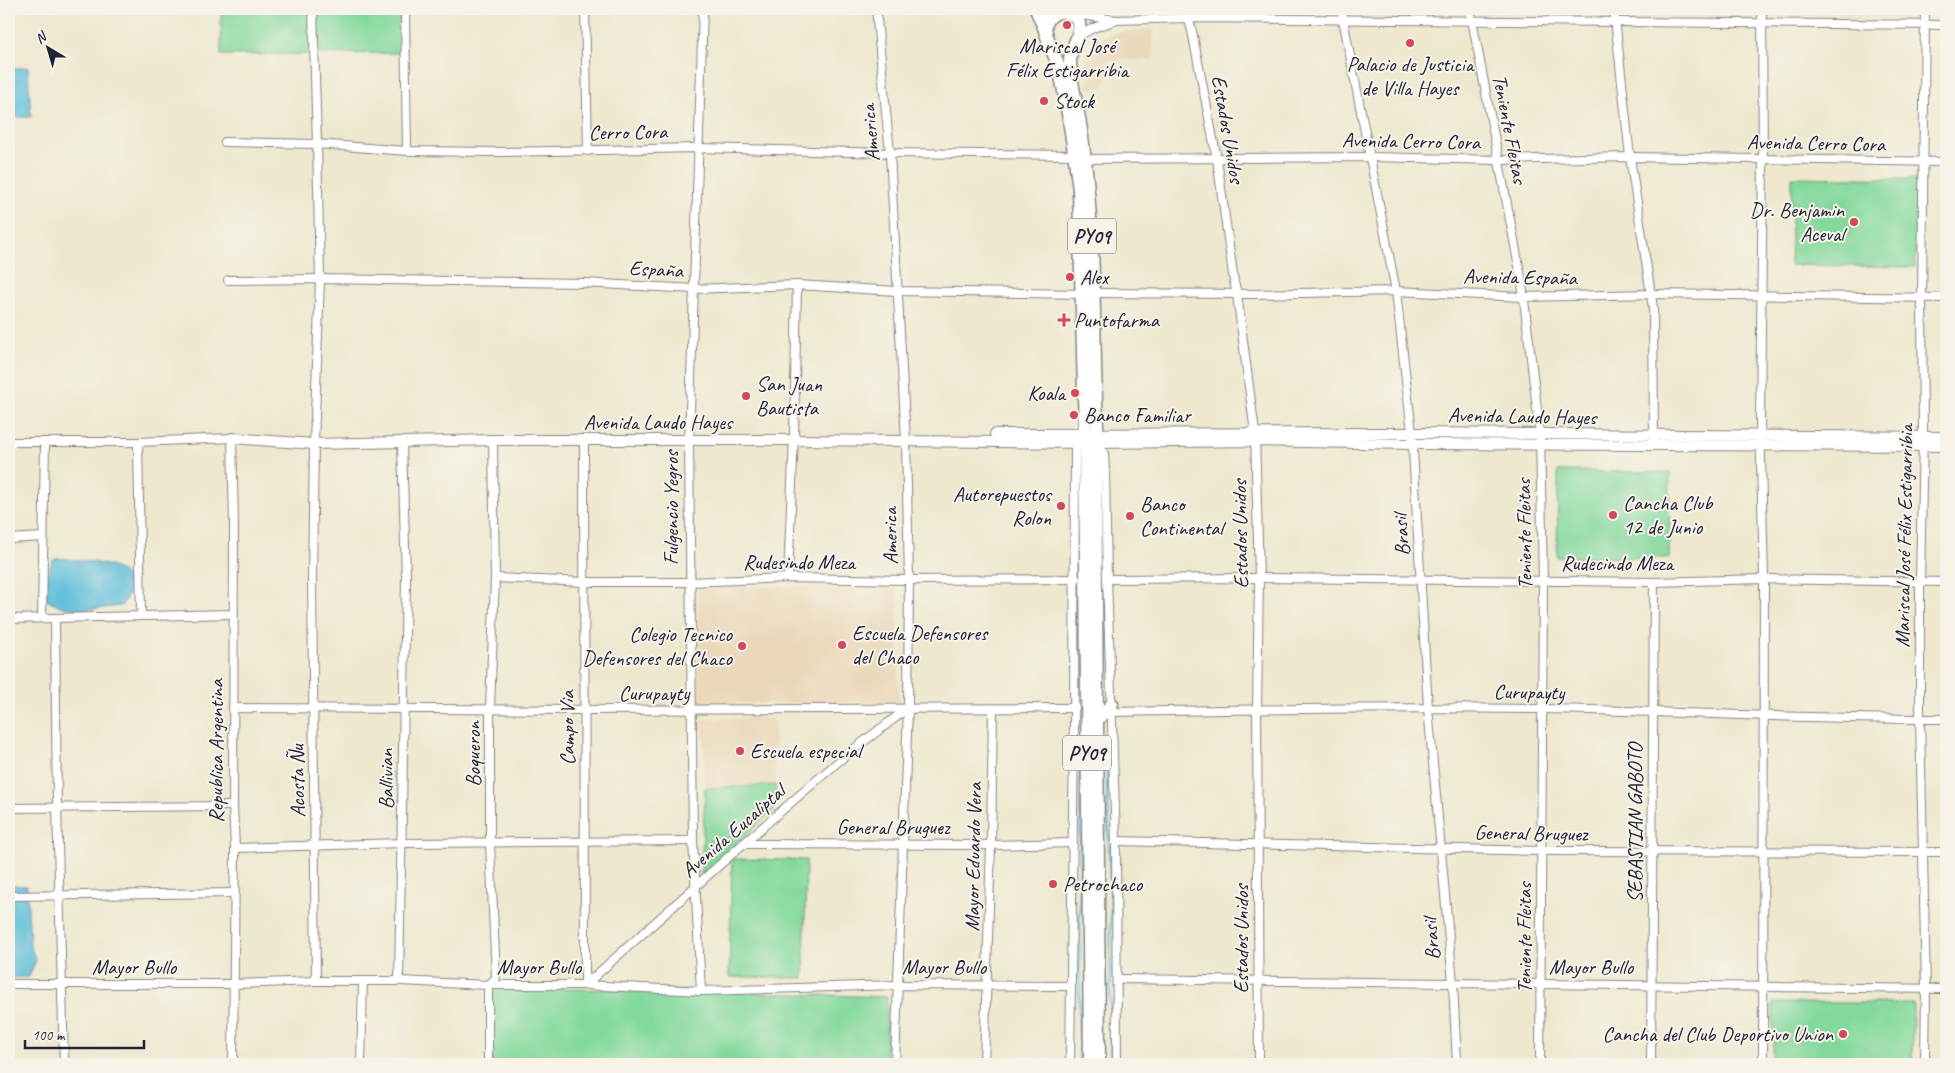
<svg xmlns="http://www.w3.org/2000/svg" width="1955" height="1073" viewBox="0 0 1955 1073" font-family="Caveat,sans-serif">
<rect width="100%" height="100%" fill="#f7f3e8"/>
<filter id="ink" filterUnits="userSpaceOnUse"><feTurbulence type="fractalNoise" baseFrequency=".02" numOctaves="2"/><feDisplacementMap in="SourceGraphic" scale="10" xChannelSelector="R" yChannelSelector="G"/><feConvolveMatrix kernelMatrix="1 2 1 2 8 2 1 2 1" color-interpolation-filters="sRGB"/></filter>
<filter id="wash" filterUnits="userSpaceOnUse"><feTurbulence type="fractalNoise" baseFrequency=".0096" numOctaves="4" result="noise"/><feDisplacementMap in="SourceGraphic" scale="20" xChannelSelector="R" yChannelSelector="G"/><feGaussianBlur stdDeviation="1.12" result="paint"/><feColorMatrix in="noise" values="0 0 0 0 0 0 0 0 0 0 0 0 0 0 0 0 0 1.4 0 .05"/><feComposite in="paint" operator="in"/></filter>
<g filter="url(#wash)">
<rect width="100%" height="100%" fill="#ede8ce"/>
<!-- built -->
<g fill="#ebd8ba">
<polygon points="1153,29 1153,60 1106,60 1105,87 1087,89 1087,62 1088,52 1093,43 1111,33"/>
<polygon points="786,586 897,589 899,702 698,704 697,589"/>
<polygon points="774,718 776,783 705,788 703,719"/>
</g>
<!-- green -->
<g fill="#83d99c" stroke="#527e6c">
<polygon points="221,9 405,9 404,53 221,55"/>
<polygon points="1792,177 1917,179 1915,267 1790,265"/>
<polygon points="1558,471 1670,472 1669,558 1557,557"/>
<polygon points="776,785 774,810 701,875 705,788"/>
<polygon points="732,859 806,860 804,978 729,977"/>
<polygon points="492,988 701,991 887,997 886,1064 492,1064"/>
<polygon points="1773,1003 1913,1003 1912,1064 1773,1064"/>
</g>
<!-- water -->
<g fill="#5bbdda" stroke="#3e708a">
<polygon points="28,67 31,117 12,117 11,69"/>
<path d="M58,558c28,3 96,5 63,48 -27,3 -54,8 -78,-8l4,-23 6,-15z"/>
<polygon points="9,885 27,886 30,946 36,960 29,977 9,978"/>
</g>
<g fill="none" stroke-linecap="round" stroke-linejoin="round">
<!-- stream -->
<g stroke="#5bbdda" stroke-width="2.5">
<polyline points="1108,753 1107,782 1111,903 1110,1064"/>
<polyline points="1079,1064 1081,738"/>
</g>
</g>
</g>
<g filter="url(#ink)">
<g fill="none" stroke-linecap="round" stroke-linejoin="round">
<defs>
<g id="minor">
<polyline points="405,9 407,151"/>
<polyline points="585,9 588,151"/>
<polyline points="876,9 890,153 906,441 909,580 908,708 895,1064"/>
<polyline points="1186,9 1192,31 1217,159 1234,282 1237,294 1255,433 1259,578 1257,709 1259,1064"/>
<polyline points="1341,9 1396,291 1412,433 1428,708 1453,983 1457,1064"/>
<polyline points="1470,9 1522,283 1540,434 1543,581 1540,1064"/>
<polyline points="1614,9 1630,157 1653,308 1654,440"/>
<polyline points="1762,9 1763,160 1760,420 1764,579 1763,1064"/>
<polyline points="1925,9 1922,299 1923,437 1920,582 1920,719 1926,989 1925,1064"/>
<polyline points="1074,14 1116,20 1188,18 1946,25"/>
<polyline points="1077,37 1093,28 1114,21"/>
<polyline points="225,142 317,144 313,9"/>
<polyline points="1086,159 1371,157 1498,160 1630,157 1946,162"/>
<polyline points="228,280 320,279 584,283 695,289 797,285 897,291 1082,294"/>
<polyline points="1094,293 1253,294 1396,291 1523,297 1650,294 1946,298"/>
<polyline points="584,441 585,985"/>
<polyline points="9,442 138,442 232,438 234,525 233,806 235,848 233,1064"/>
<polyline points="138,442 141,615"/>
<polyline points="1099,445 1104,454 1105,471 1107,579 1116,841 1117,1064"/>
<polyline points="9,539 43,537"/>
<polyline points="495,578 584,582 689,582 788,578 909,580 1076,579"/>
<polyline points="788,578 794,436 797,285"/>
<polyline points="1107,579 1259,578 1654,582 1764,579 1946,582"/>
<polyline points="42,618 45,442"/>
<polyline points="55,618 57,807 64,1064"/>
<polyline points="9,619 234,614"/>
<polyline points="233,708 584,710 1075,708"/>
<path d="M1112,712c142,-3 285,-5 428,-3 135,2 271,11 406,10"/>
<polyline points="9,808 233,806"/>
<polyline points="1116,841 1542,851 1946,852"/>
<polyline points="743,844 991,845 1073,843"/>
<polyline points="235,848 403,843 693,841"/>
<polyline points="9,896 235,893"/>
<polyline points="1117,979 1946,989"/>
<polyline points="316,981 312,579 314,444 320,279 317,144 407,151 498,152 698,148 890,153 1075,155"/>
<polyline points="399,981 406,578 402,443"/>
<polyline points="9,984 235,984 316,981 399,981 488,985 585,985 701,991 897,985 1070,986"/>
<polyline points="585,985 743,844 846,755 908,708"/>
<polyline points="701,991 693,841 689,441 703,9"/>
<polyline points="361,1064 363,981"/>
<polyline points="488,1064 488,985 496,978 490,843 490,708 495,578 493,440"/>
<polyline points="984,1064 991,845 993,710"/>
<polyline points="1070,1064 1074,733 1075,442"/>
<polyline points="1651,1064 1654,582"/>
</g>
<g id="tertiary">
<polyline points="995,434 1412,433 1946,437"/>
<polyline points="232,438 314,444 493,440 794,440 1098,443 1255,441 1412,444 1946,446"/>
</g>
<g id="trunk">
<polyline points="1036,9 1046,32"/>
<polyline points="1096,721 1112,704"/>
<path d="M1090,1064l-5,-630 -6,-244c-5,-39 -10,-79 -19,-118 -3,-14 -13,-31 -15,-43 3,-26 39,-20 34,2 -2,10 -8,18 -9,29 0,21 7,44 10,64 5,31 8,63 10,94 6,75 3,150 8,225l-3,22c1,200 4,399 4,599"/>
</g>
</defs>
<!-- minor casing -->
<use href="#minor" stroke="#888584" stroke-width="10"/>
<!-- tertiary casing -->
<use href="#tertiary" stroke="#888584" stroke-width="12"/>
<!-- trunk casing -->
<use href="#trunk" stroke="#888584" stroke-width="15"/>
<!-- minor -->
<use href="#minor" stroke="#fff" stroke-width="8"/>
<!-- tertiary -->
<use href="#tertiary" stroke="#fff" stroke-width="10"/>
<!-- trunk -->
<use href="#trunk" stroke="#fff" stroke-width="12"/>
</g>
</g>
<!-- markers -->
<g fill="#d1495b" stroke="#f7f3e8" stroke-width="2">
<circle cx="1067" cy="25" r="5"/>
<circle cx="1410" cy="43" r="5"/>
<circle cx="1044" cy="101" r="5"/>
<circle cx="1854" cy="222" r="5"/>
<circle cx="1070" cy="277" r="5"/>
<path d="M1061.5 312.5h5v5h5v5h-5v5h-5v-5h-5v-5h5z"/>
<circle cx="1075" cy="393" r="5"/>
<circle cx="746" cy="396" r="5"/>
<circle cx="1074" cy="415" r="5"/>
<circle cx="1061" cy="506" r="5"/>
<circle cx="1613" cy="515" r="5"/>
<circle cx="1130" cy="516" r="5"/>
<circle cx="842" cy="645" r="5"/>
<circle cx="742" cy="646" r="5"/>
<circle cx="740" cy="751" r="5"/>
<circle cx="1053" cy="884" r="5"/>
<circle cx="1843" cy="1034" r="5"/>
</g>
<g text-anchor="middle" stroke-width="4" stroke-linejoin="round" paint-order="stroke">
<!-- shield labels -->
<g fill="#f7f3e8" stroke="#62616f" stroke-width="1">
<rect x="1068" y="218.5" width="48" height="35" rx="4"/>
<rect x="1063" y="735.5" width="48" height="35" rx="4"/>
</g>
<g font-size="20" font-weight="bold" fill="#22223b">
<text x="1092" y="243">PY09</text>
<text x="1087" y="760">PY09</text>
</g>
<!-- poi labels -->
<g font-size="21" fill="#22223b" stroke="#f7f3e8" text-anchor="start">
<text x="1067" y="53" text-anchor="middle">Mariscal José<tspan x="1067" dy="24">Félix Estigarribia</tspan></text>
<text x="1410" y="71" text-anchor="middle">Palacio de Justicia<tspan x="1410" dy="24">de Villa Hayes</tspan></text>
<text x="1054" y="108">Stock</text>
<text x="1844" y="217" text-anchor="end">Dr. Benjamin<tspan x="1844" dy="24">Aceval</tspan></text>
<text x="1080" y="284">Alex</text>
<text x="1074" y="327">Puntofarma</text>
<text x="756" y="391">San Juan<tspan x="756" dy="24">Bautista</tspan></text>
<text x="1065" y="400" text-anchor="end">Koala</text>
<text x="1084" y="422">Banco Familiar</text>
<text x="1051" y="501" text-anchor="end">Autorepuestos<tspan x="1051" dy="24">Rolon</tspan></text>
<text x="1623" y="510">Cancha Club<tspan x="1623" dy="24">12 de Junio</tspan></text>
<text x="1140" y="511">Banco<tspan x="1140" dy="24">Continental</tspan></text>
<text x="852" y="640">Escuela Defensores<tspan x="852" dy="24">del Chaco</tspan></text>
<text x="732" y="641" text-anchor="end">Colegio Tecnico<tspan x="732" dy="24">Defensores del Chaco</tspan></text>
<text x="750" y="758">Escuela especial</text>
<text x="1063" y="891">Petrochaco</text>
<text x="1833" y="1041" text-anchor="end">Cancha del Club Deportivo Union</text>
</g>
<!-- street labels -->
<g font-size="21" fill="#22223b" stroke="#f7f3e8">
<text transform="translate(1228 129) rotate(80)" y="7">Estados Unidos</text>
<text transform="translate(1510 129) rotate(79)" y="7">Teniente Fleitas</text>
<text transform="translate(628 132) rotate(-1)" y="7">Cerro Cora</text>
<text transform="translate(870 133) rotate(-95)" y="7">America</text>
<text transform="translate(1411 141) rotate(1)" y="7">Avenida Cerro Cora</text>
<text transform="translate(1816 143) rotate(1)" y="7">Avenida Cerro Cora</text>
<text transform="translate(656 269) rotate(3)" y="7">España</text>
<text transform="translate(1520 277) rotate(1)" y="7">Avenida España</text>
<text transform="translate(1522 416) rotate(1)" y="7">Avenida Laudo Hayes</text>
<text x="658" y="429">Avenida Laudo Hayes</text>
<text transform="translate(671 508) rotate(-90)" y="7">Fulgencio Yegros</text>
<text transform="translate(1240 534) rotate(-91)" y="7">Estados Unidos</text>
<text transform="translate(1524 534) rotate(-91)" y="7">Teniente Fleitas</text>
<text transform="translate(1401 535) rotate(-94)" y="7">Brasil</text>
<text transform="translate(890 536) rotate(-91)" y="7">America</text>
<text transform="translate(1904 536) rotate(-89)" y="7">Mariscal José Félix Estigarribia</text>
<text x="799" y="569">Rudesindo Meza</text>
<text x="1617" y="570">Rudecindo Meza</text>
<text transform="translate(1529 692) rotate(1)" y="7">Curupayty</text>
<text x="654" y="700">Curupayty</text>
<text transform="translate(567 728) rotate(-90)" y="7">Campo Via</text>
<text transform="translate(216 751) rotate(-90)" y="7">Republica Argentina</text>
<text transform="translate(473 754) rotate(-90)" y="7">Boqueron</text>
<text transform="translate(386 779) rotate(-90)" y="7">Ballivian</text>
<text transform="translate(297 781) rotate(-91)" y="7">Acosta Ñu</text>
<text transform="translate(1635 823) rotate(-90)" y="7">SEBASTIAN GABOTO</text>
<text x="893" y="834">General Bruguez</text>
<text transform="translate(733 831) rotate(-41)" y="7">Avenida Eucaliptal</text>
<text transform="translate(1531 833) rotate(1)" y="7">General Bruguez</text>
<text transform="translate(973 857) rotate(-89)" y="7">Mayor Eduardo Vera</text>
<text transform="translate(1524 938) rotate(-90)" y="7">Teniente Fleitas</text>
<text transform="translate(1241 939) rotate(-90)" y="7">Estados Unidos</text>
<text transform="translate(1431 939) rotate(-95)" y="7">Brasil</text>
<text x="134" y="974">Mayor Bullo</text>
<text x="539" y="974">Mayor Bullo</text>
<text x="944" y="974">Mayor Bullo</text>
<text x="1591" y="974">Mayor Bullo</text>
</g>
</g>
<!-- margin -->
<rect width="1955" height="1073" fill="none" stroke="#f7f3e8" stroke-width="30"/>
<!-- north arrow -->
<g transform="translate(48 48) rotate(322)" stroke="#f7f3e8" stroke-width="4" paint-order="stroke">
<path d="M0-4L9 19L0 12L-9 19Z" fill="#22223b"/>
<text y="-8" font-size="14" font-weight="bold" text-anchor="middle" fill="#22223b">N</text>
</g>
<!-- scale -->
<path d="M25 1040v8h119v-8" fill="none" stroke="#22223b" stroke-width="2.5"/>
<text x="32" y="1040" font-size="15" fill="#22223b" stroke="#f7f3e8" stroke-width="4" paint-order="stroke">100 m</text>
</svg>
